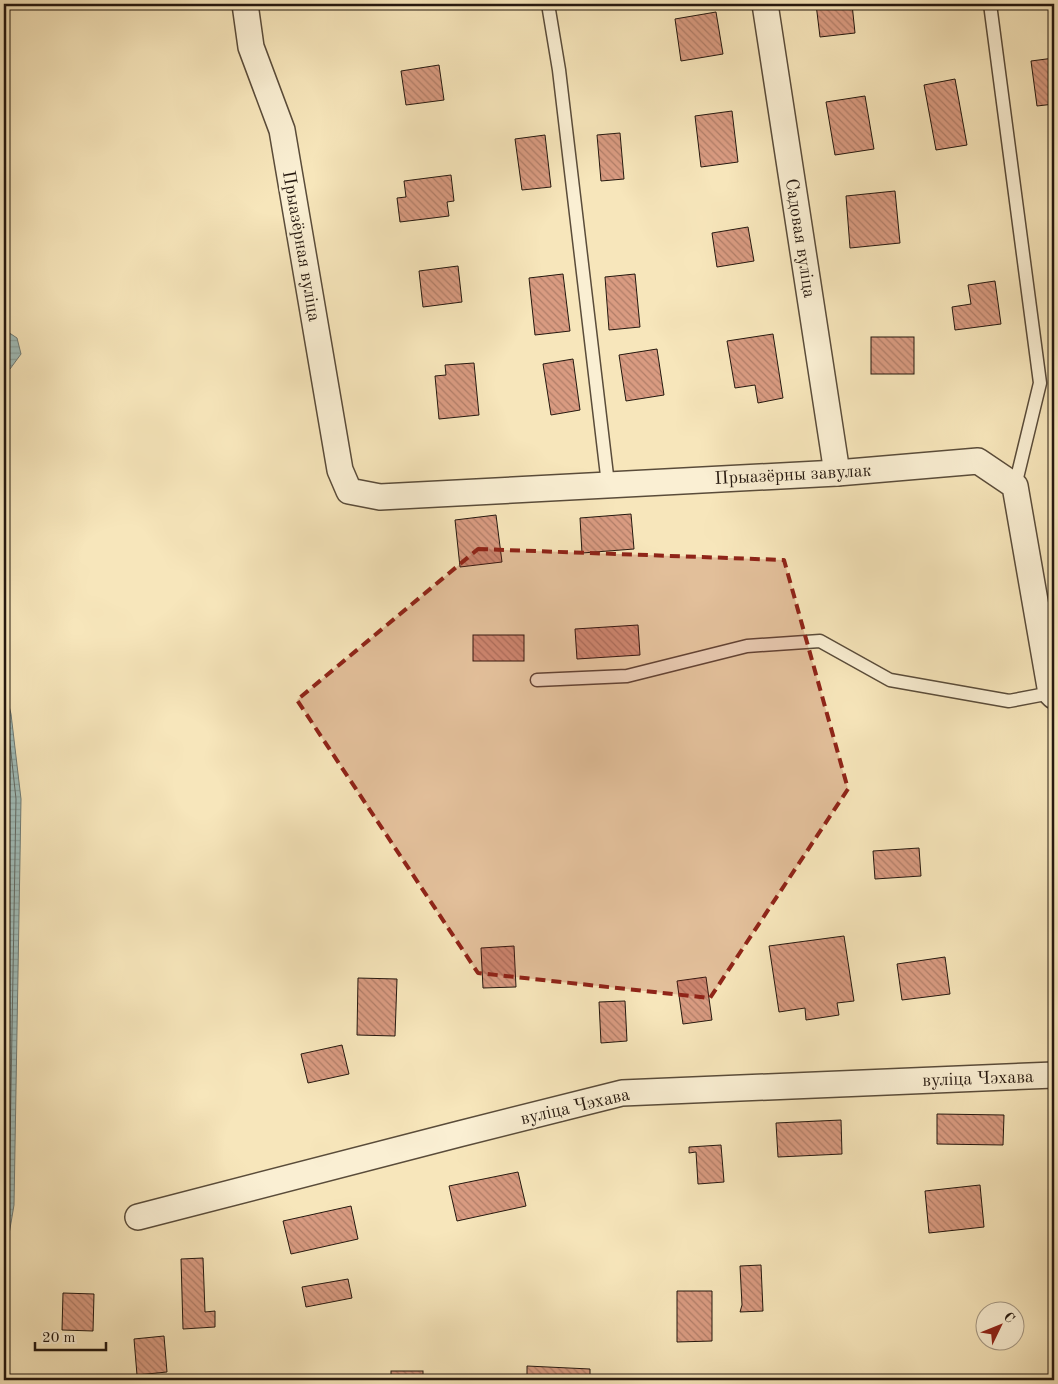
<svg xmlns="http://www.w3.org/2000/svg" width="1058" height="1384" viewBox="0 0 1058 1384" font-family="'Old Standard TT',serif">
<defs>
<pattern id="water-rules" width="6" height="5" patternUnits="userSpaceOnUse" patternTransform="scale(1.25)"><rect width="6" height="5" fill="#a0bdb9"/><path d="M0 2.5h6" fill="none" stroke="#8aa29e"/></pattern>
<pattern id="building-back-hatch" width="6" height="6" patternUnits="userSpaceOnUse" patternTransform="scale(1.25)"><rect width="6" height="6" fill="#d99b81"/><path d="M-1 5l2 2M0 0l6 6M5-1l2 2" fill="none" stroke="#b07d68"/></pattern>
</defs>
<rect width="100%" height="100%" fill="#f7e6bb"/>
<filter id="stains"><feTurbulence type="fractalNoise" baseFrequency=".004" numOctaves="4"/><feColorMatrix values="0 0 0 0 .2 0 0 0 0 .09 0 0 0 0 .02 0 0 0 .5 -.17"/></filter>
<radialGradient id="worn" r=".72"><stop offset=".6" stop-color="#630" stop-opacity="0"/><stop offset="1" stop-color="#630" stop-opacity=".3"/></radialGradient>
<!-- water -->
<g fill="url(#water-rules)" stroke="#6f7b75">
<polygon points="8,332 17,338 21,354 10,369 4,371 4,333"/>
<polygon points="4,686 11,714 21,799 14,1205 4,1264"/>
</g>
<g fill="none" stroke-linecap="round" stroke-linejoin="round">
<!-- shore -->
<g stroke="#626a64" stroke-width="1">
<polyline points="4,705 7,716 16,799 9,1205 4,1235"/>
<polyline points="4,747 9,799 4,1155"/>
</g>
</g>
<!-- building -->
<g fill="url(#building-back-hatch)" stroke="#25180f">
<polygon points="816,4 852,4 855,33 820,37"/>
<polygon points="716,12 723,54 681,61 675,19"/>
<polygon points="1054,58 1054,104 1037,106 1031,61"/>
<polygon points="439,65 444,100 406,105 401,71"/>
<polygon points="955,79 967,145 936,150 924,85"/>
<polygon points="865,96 874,149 835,155 826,102"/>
<polygon points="732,111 738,162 701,167 695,116"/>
<polygon points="620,133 624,179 601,181 597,135"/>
<polygon points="545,135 551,187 522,190 515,139"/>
<polygon points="451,175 454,201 447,202 449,216 400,222 397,198 406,197 404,181"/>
<polygon points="895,191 900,243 850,248 846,196"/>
<polygon points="748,227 754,261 717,267 712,233"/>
<polygon points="458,266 462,302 423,307 419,271"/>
<polygon points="563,274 570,331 535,335 529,278"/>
<polygon points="635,274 640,327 609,330 605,277"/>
<polygon points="995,281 1001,324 955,330 952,307 971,304 968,285"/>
<polygon points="773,334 783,398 758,403 755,385 735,388 727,341"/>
<rect x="871" y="337" width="43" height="37"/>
<polygon points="657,349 664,395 626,401 619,355"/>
<polygon points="573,359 580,410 551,415 543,364"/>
<polygon points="474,363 479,415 439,419 435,376 446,375 445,365"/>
<polygon points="631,514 634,549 582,553 580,518"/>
<polygon points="496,515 502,562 460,567 455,520"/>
<polygon points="638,625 640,655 577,659 575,629"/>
<rect x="473" y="635" width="51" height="26"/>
<polygon points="919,848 921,876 875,879 873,851"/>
<polygon points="844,936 854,1001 837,1003 839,1015 806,1020 805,1008 779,1012 769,946"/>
<polygon points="514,946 516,987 483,988 481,948"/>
<polygon points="945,957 950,994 902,1000 897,964"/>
<polygon points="706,977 712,1020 683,1024 677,981"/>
<polygon points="358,978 397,979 395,1036 357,1035"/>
<polygon points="625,1001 627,1041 601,1043 599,1002"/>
<polygon points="342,1045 349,1074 308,1083 301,1054"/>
<polygon points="937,1114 1004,1115 1003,1145 937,1144"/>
<polygon points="841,1120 842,1154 778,1157 776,1123"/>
<polygon points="721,1145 724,1182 698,1184 696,1152 689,1153 689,1147"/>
<polygon points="518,1172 526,1206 457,1221 449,1186"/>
<polygon points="980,1185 984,1227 929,1233 925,1191"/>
<polygon points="351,1206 358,1239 291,1254 283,1221"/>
<polygon points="203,1258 205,1312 215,1311 215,1327 183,1329 181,1259"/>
<polygon points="761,1265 763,1311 740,1312 742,1305 740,1266"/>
<polygon points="348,1279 352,1298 306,1307 302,1287"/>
<polygon points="677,1291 712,1291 712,1341 677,1342"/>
<polygon points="63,1293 94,1294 93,1331 62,1330"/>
<polygon points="164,1336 167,1372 137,1375 134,1339"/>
<polygon points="527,1366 590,1369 590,1380 527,1380"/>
<rect x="391" y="1371" width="32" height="9"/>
</g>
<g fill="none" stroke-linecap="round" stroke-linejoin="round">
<defs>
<g id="lane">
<polyline points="548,4 559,70 608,484"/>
<polyline points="990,4 1040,383 1015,486"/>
<polyline points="537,680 627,676 747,646 820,641 890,680 1009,701 1051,693"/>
</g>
<g id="street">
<polyline points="245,4 251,47 282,130 340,470 349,491 380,497 837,473 978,461 1015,486 1051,693 1054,696"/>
<polyline points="765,4 837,473"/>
<polyline points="138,1217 459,1134 622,1093 1054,1075"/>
</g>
</defs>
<!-- lane casing -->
<use href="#lane" stroke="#5a4c3a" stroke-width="15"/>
<!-- street casing -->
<use href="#street" stroke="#5a4c3a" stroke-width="28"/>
<!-- lane -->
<use href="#lane" stroke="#faefd3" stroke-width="12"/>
<!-- street -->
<use href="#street" stroke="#faefd3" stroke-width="25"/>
</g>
<!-- marked area -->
<path fill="#8f2418" fill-opacity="0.2" stroke="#8f2418" stroke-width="4" stroke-dasharray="10 6" stroke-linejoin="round" d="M478,549l306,11 64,229 -138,209 -232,-25 -181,-273z"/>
<g text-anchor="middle" stroke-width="4.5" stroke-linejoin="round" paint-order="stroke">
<!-- street labels -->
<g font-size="18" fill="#25180f" stroke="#faefd3">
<text transform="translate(801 238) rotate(81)" y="6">Садовая вуліца</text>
<text transform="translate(302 246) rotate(80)" y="6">Прыазёрная вуліца</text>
<text transform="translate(793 474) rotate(-3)" y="6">Прыазёрны завулак</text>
<text transform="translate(978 1078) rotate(-2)" y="6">вуліца Чэхава</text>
<text transform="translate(575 1106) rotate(-13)" y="6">вуліца Чэхава</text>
</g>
</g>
<!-- margin -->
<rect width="1058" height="1384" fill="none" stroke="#f7e6bb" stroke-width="20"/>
<rect x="5" y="5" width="1048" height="1374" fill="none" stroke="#25180f" stroke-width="2.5"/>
<rect x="10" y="10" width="1038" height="1364" fill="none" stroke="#25180f"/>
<!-- north arrow -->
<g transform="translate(1000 1326) rotate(47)"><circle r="24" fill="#faefd3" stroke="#a59985"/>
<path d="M0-4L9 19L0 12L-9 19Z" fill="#8f2418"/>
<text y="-8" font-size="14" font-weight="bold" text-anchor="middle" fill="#25180f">С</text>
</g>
<!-- scale -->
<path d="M35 1342v8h71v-8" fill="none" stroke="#25180f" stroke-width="2.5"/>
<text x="42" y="1342" font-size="15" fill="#25180f" stroke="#faefd3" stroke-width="4" paint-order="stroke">20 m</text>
<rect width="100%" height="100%" filter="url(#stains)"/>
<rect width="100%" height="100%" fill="url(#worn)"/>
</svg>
